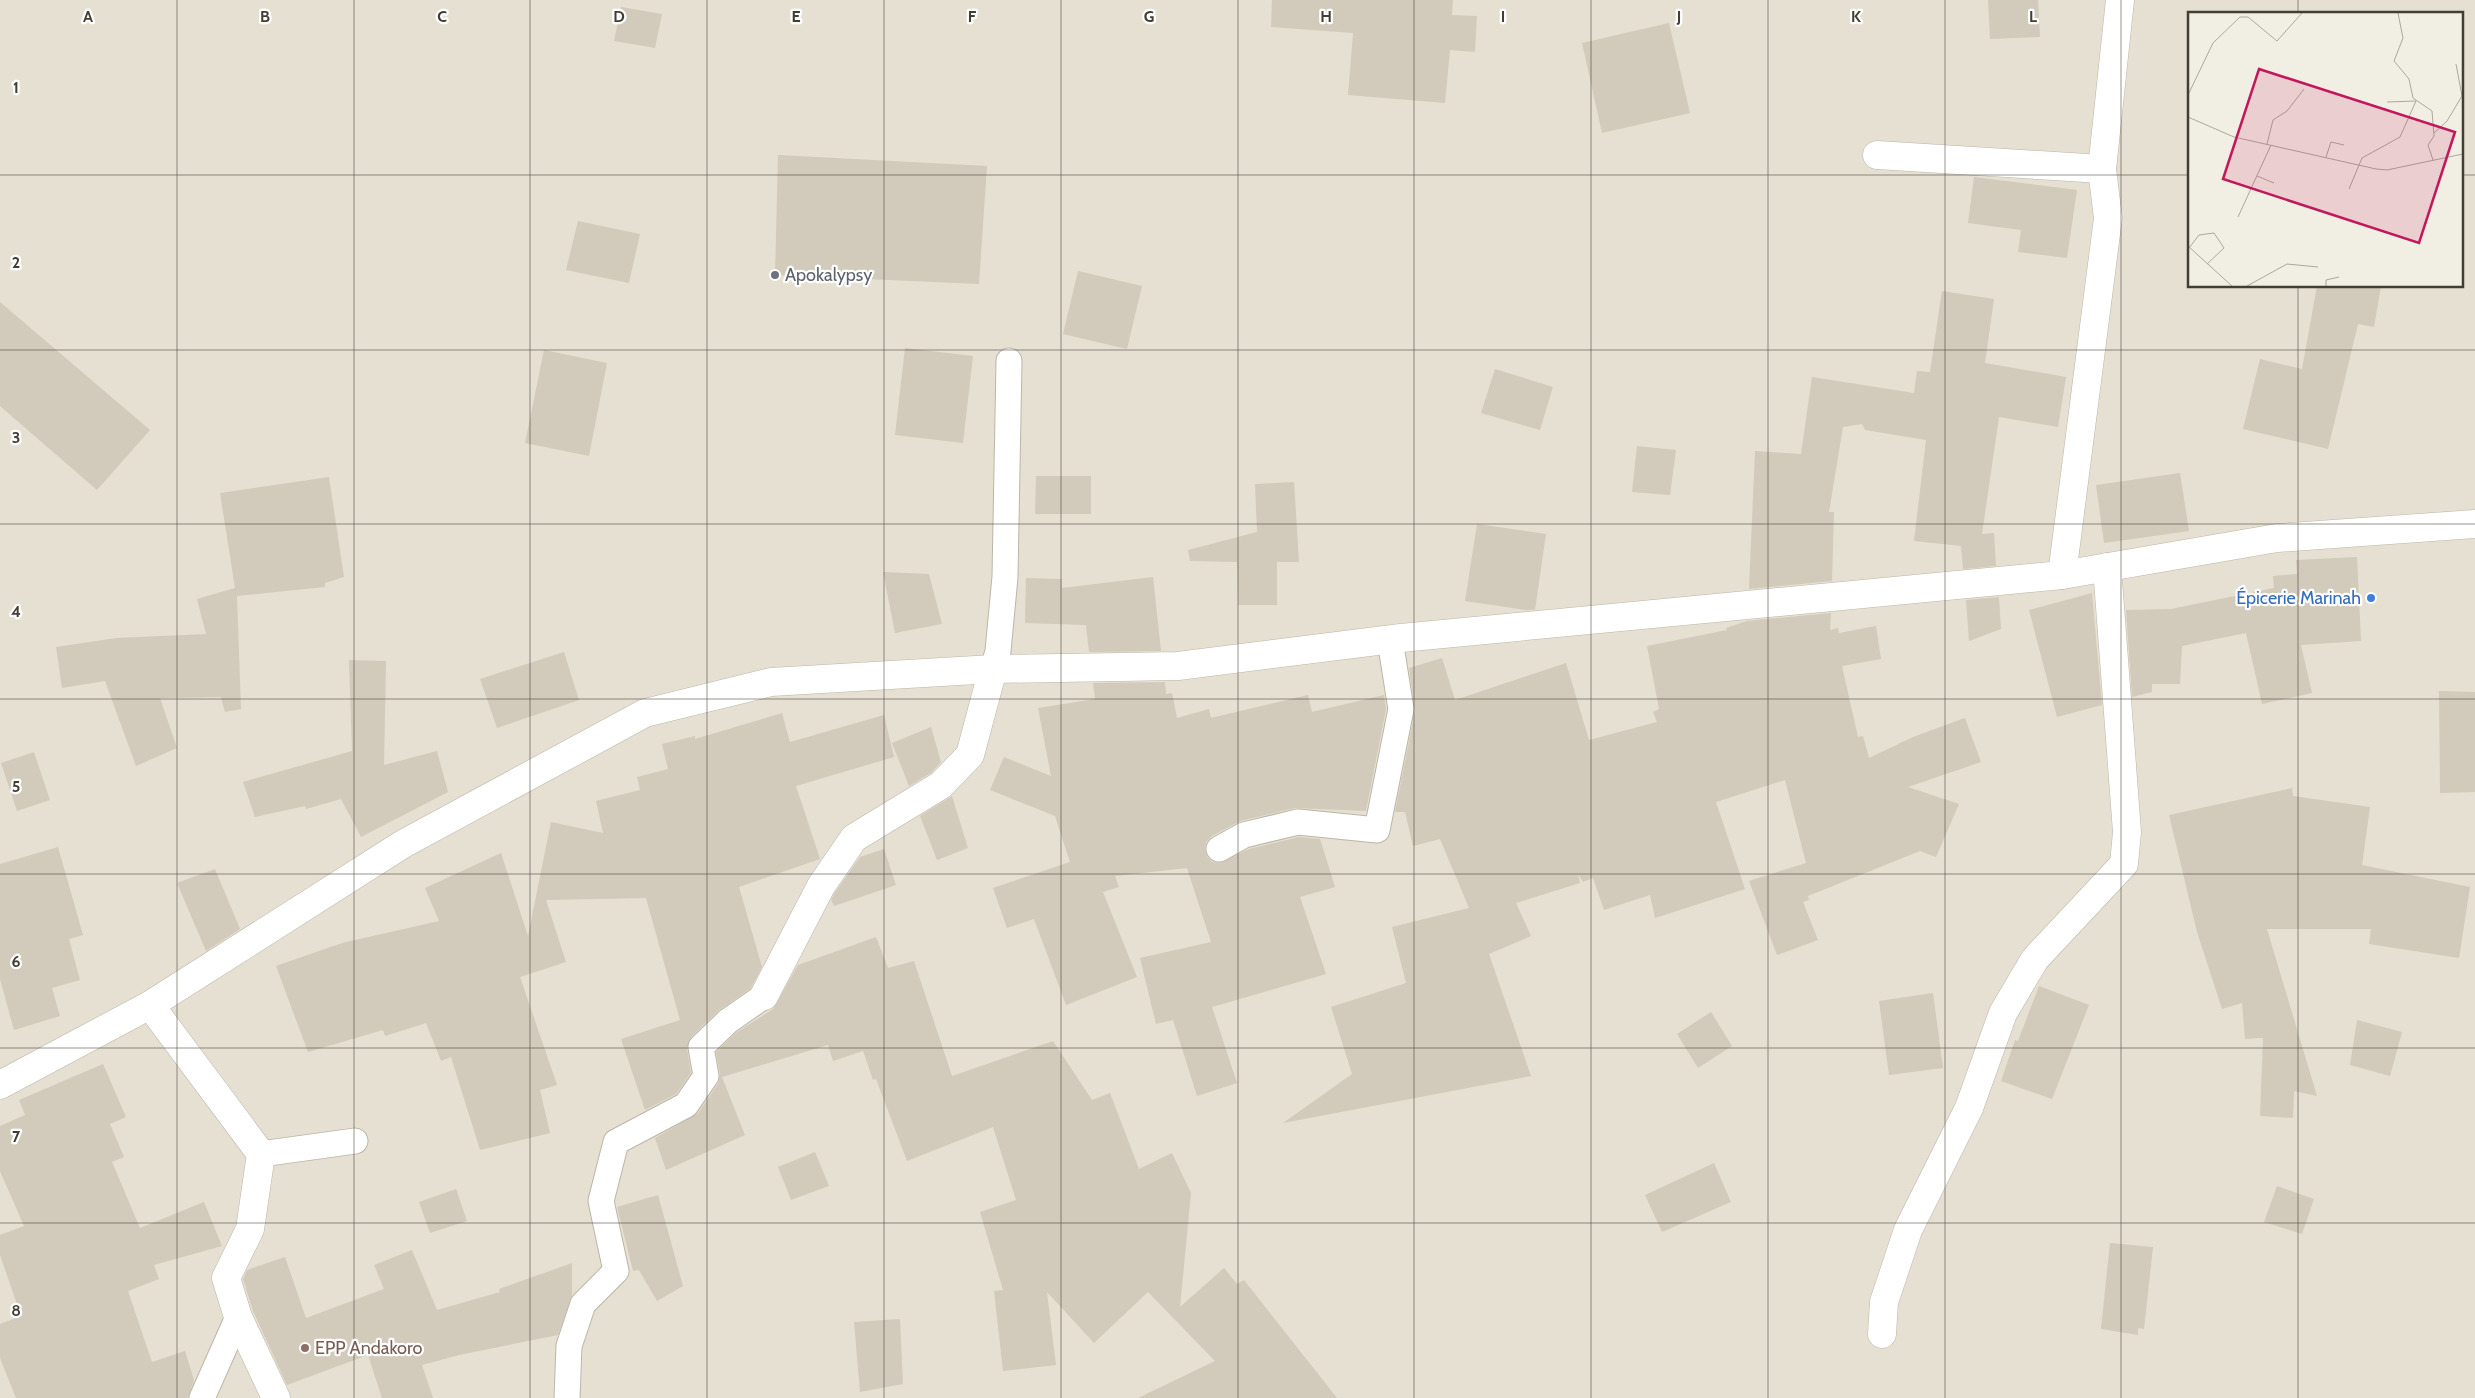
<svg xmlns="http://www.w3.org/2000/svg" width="2475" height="1398" viewBox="0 0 2475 1398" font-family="Cabin,sans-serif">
<rect width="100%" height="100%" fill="#f1eee4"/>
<!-- residential -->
<path fill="#e5e0d2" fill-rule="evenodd" d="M0,0h2475v1398h-2475zM2189,14h272v272h-272z"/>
<!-- building -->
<g fill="#d2caba">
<polygon points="1272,0 1453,0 1452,15 1477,16 1475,52 1450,50 1445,103 1348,95 1353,33 1271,27"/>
<polygon points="1988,0 2038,0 2040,37 1990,39"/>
<polygon points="621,7 662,14 655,48 614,41"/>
<polygon points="1669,23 1690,113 1602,133 1582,43"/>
<polygon points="778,155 987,166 979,284 775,275"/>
<polygon points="1974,177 2077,190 2067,258 2018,252 2021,230 1968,223"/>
<polygon points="578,221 640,234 629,283 566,270"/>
<polygon points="1078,271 1142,286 1127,349 1063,334"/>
<polygon points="2317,286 2381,286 2374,327 2358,324 2328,449 2243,429 2260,359 2302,369"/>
<polygon points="1942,291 1994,299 1985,363 2066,377 2058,427 1999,417 1982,534 1994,533 1996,566 1963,569 1961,546 1914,541 1926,440 1865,430 1862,424 1843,427 1829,512 1834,512 1832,581 1749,589 1755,451 1801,454 1812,377 1914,393 1917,371 1930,372"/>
<polygon points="0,302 150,430 97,490 0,406"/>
<polygon points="905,348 973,356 963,443 895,435"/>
<polygon points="544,350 607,363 589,456 525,443"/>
<polygon points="1495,369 1553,387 1540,430 1481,413"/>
<polygon points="1637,446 1676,450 1670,495 1632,492"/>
<polygon points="2180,473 2189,531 2104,543 2096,485"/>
<polygon points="1036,476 1091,476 1091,514 1035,514"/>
<polygon points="329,477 344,577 325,583 325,587 237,596 241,709 225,712 221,697 160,698 177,748 136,766 105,681 62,688 56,647 116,638 206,634 197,599 235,588 220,493"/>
<polygon points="1294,482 1299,562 1277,562 1277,605 1238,605 1237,562 1190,561 1188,550 1257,532 1255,484"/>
<polygon points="1477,524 1546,534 1535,610 1526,610 1465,601"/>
<polygon points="2357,557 2361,641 2301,645 2312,693 2262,704 2246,633 2182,646 2180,684 2152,684 2152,692 2132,697 2126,610 2171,609 2274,588 2273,576 2297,574 2296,560"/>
<polygon points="883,572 929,574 942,624 895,633"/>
<polygon points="1153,577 1161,651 1089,652 1086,625 1025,623 1026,578 1062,579 1062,588"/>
<polygon points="2092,593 2102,705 2057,717 2029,610"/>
<polygon points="1999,597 2001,629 1969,641 1966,600"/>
<polygon points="1831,613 1830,630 1838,628 1839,633 1876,626 1881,659 1842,666 1858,737 1863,736 1869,758 1913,737 1965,718 1981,762 1908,787 1959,804 1936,857 1920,851 1808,896 1809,900 1803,902 1818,940 1777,955 1749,881 1806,863 1785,780 1716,802 1745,889 1655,918 1650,895 1604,910 1593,878 1583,882 1578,874 1580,883 1516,903 1531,936 1489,954 1531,1076 1283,1123 1352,1074 1331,1007 1406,983 1392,927 1469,908 1440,839 1413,846 1405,812 1395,812 1415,711 1409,668 1442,658 1455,700 1566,663 1589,740 1657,722 1653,712 1659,709 1647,646 1727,630 1726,628 1747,621"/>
<polygon points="564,652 579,700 497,728 480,679"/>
<polygon points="349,660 386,661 384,765 437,751 448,792 361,837 341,799 306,809 305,806 255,817 243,782 352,751"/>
<polygon points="1165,682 1166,694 1172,693 1177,718 1209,709 1211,718 1308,695 1312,712 1384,695 1386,709 1366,811 1295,808 1240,821 1212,836 1206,842 1205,849 1207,856 1212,862 1219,863 1249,849 1299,837 1320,839 1335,887 1300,897 1326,974 1212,1007 1237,1083 1197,1096 1173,1020 1156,1024 1140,958 1211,942 1187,868 1115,876 1119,887 1103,892 1137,977 1066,1005 1034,919 1007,928 993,888 1070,862 1055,816 990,790 1004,757 1051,776 1038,708 1095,699 1093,683"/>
<polygon points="2439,691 2475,692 2475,792 2440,793"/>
<polygon points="782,713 790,742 884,715 894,757 796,786 820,859 739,887 762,967 751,988 718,1011 691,1037 687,1049 691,1073 676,1094 645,1110 621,1039 680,1020 646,898 546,900 566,962 520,977 557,1085 540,1090 550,1133 480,1150 451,1057 441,1061 426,1023 385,1036 383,1030 308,1052 276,966 342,943 439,921 425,888 501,853 528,936 551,822 603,833 596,801 640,790 637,777 668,769 662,744 695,736 695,739"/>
<polygon points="931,727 941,762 931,773 909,786 892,743"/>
<polygon points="34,752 50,800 17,811 1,763"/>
<polygon points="2292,788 2293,796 2370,807 2362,865 2470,887 2459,958 2369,944 2371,929 2267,929 2317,1096 2294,1091 2293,1118 2260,1116 2263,1038 2245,1039 2242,1003 2222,1009 2197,932 2169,815"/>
<polygon points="952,796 968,848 937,860 920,816"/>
<polygon points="58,847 83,935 69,939 80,980 52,988 60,1016 14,1030 0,979 0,864"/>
<polygon points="884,849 896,885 834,906 831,900 834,894 860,857"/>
<polygon points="215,869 240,929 206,951 177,883"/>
<polygon points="876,937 888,968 914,961 952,1076 1053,1041 1092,1100 1110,1093 1139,1169 1172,1153 1191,1193 1180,1307 1224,1268 1237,1284 1244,1280 1337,1398 1138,1398 1215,1361 1148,1292 1094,1343 1047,1292 1056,1365 1003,1371 994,1291 1003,1290 980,1212 1016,1200 993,1127 907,1161 876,1079 873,1080 863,1051 833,1061 828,1045 722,1077 745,1135 666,1170 655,1138 698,1113 718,1084 720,1074 716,1052 737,1032 773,1009 798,965"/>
<polygon points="2039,986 2089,1005 2052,1099 2001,1081 2015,1040 2018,1041"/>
<polygon points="1933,993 1943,1068 1889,1075 1879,1001"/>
<polygon points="1711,1012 1732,1046 1698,1068 1677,1034"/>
<polygon points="2357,1020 2402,1032 2390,1076 2350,1065"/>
<polygon points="103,1064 126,1117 110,1124 124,1157 112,1162 140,1228 204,1202 222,1246 154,1265 159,1279 128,1291 152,1362 185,1351 194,1380 188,1398 16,1398 0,1358 0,1324 21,1316 0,1255 0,1235 24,1226 0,1171 0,1126 25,1115 19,1100"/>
<polygon points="815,1152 829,1186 791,1200 778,1167"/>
<polygon points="1714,1163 1731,1202 1662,1232 1645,1195"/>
<polygon points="2277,1186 2314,1199 2302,1234 2264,1222"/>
<polygon points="456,1189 467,1221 430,1233 419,1202"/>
<polygon points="658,1195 683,1286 657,1301 639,1270 633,1271 617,1207"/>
<polygon points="2110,1243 2153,1247 2144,1329 2138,1328 2138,1335 2101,1329"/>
<polygon points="412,1250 437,1310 500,1292 499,1289 572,1263 572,1296 558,1335 459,1355 422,1365 433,1398 382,1398 368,1355 287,1385 253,1311 243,1279 247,1270 285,1257 306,1318 384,1289 374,1265"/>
<polygon points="900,1319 903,1384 860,1392 854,1322"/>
</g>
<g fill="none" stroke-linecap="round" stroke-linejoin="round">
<defs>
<g id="service">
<polyline points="993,669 998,651 1005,577 1009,361"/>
<polyline points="1219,849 1244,835 1298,822 1377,830 1401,709 1390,640"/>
<polyline points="261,1154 355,1141"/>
<polyline points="202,1398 238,1317"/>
<polyline points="567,1398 569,1346 583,1304 616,1271 601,1201 616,1142 686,1105 706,1076 701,1047 728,1021 764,996"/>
</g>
<g id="minor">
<polyline points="1877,155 2102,169"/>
<polyline points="2062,575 2108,218 2102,169 2120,0"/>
<polyline points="764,996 821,886 854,838 941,785 970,755 993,669"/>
<polyline points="150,1005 261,1154 250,1229 226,1278 238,1317 276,1398"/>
<polyline points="1882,1334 1884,1302 1908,1230 1969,1108 2003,1013 2035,959 2124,864 2127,832 2107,567"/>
</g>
<polyline id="tertiary" points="0,1085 150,1005 403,844 645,713 771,682 993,669 1178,666 1401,638 2062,575 2277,538 2475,524"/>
</defs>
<!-- service casing -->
<use href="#service" stroke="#bcb6a7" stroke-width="27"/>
<!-- minor casing -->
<use href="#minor" stroke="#bcb6a7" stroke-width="29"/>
<!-- tertiary casing -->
<use href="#tertiary" stroke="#bcb6a7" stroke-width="29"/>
<!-- service -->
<use href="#service" stroke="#fff" stroke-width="25"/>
<!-- minor -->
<use href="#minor" stroke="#fff" stroke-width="28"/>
<!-- tertiary -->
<use href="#tertiary" stroke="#fff" stroke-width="28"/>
</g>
<!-- grid -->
<path fill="none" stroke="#433e34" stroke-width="1" stroke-opacity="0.55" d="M177,0v1398M354,0v1398M530,0v1398M707,0v1398M884,0v1398M1061,0v1398M1238,0v1398M1414,0v1398M1591,0v1398M1768,0v1398M1945,0v1398M2121,0v1398M2298,0v14M0,175h2189M2461,175h14M2298,286v1112M0,350h2475M0,524h2475M0,699h2475M0,874h2475M0,1048h2475M0,1223h2475"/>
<!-- markers -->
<circle fill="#6b7280" stroke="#fff" stroke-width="2" cx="775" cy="275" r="5"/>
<circle fill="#3f7fe0" stroke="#fff" stroke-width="2" cx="2371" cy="598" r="5"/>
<circle fill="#8d6e63" stroke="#fff" stroke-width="2" cx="305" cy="1348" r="5"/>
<g text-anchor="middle" stroke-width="4.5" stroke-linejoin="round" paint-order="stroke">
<!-- worship labels -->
<g font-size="18" fill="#5b616d" stroke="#fff" text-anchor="start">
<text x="785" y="281">Apokalypsy</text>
</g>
<!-- shop labels -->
<g font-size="18" fill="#366cbe" stroke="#fff" text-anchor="end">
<text x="2361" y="604">Épicerie Marinah</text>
</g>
<!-- education labels -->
<g font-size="18" fill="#785e54" stroke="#fff" text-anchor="start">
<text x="315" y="1354">EPP Andakoro</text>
</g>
</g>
<!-- overview -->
<g transform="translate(2188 12)">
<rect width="275" height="275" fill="#f1eee4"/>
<path fill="none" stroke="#aba89e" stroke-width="1" d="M210,1l5,25 -9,23 15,18 4,19 19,13 2,25 -6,9 5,15M0,83l25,-52 27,-26h8l29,24 25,-28M0,105l46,20 142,32 11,1 76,-16M246,121l13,-12 15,-25 -6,-32M79,132l6,-24 14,-9 17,-22M138,145l5,-15 13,3M69,164l17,7M161,177l13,-31 38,-21 16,-36 -29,1M50,205l33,-72M0,234l44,40M1,236l10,-13 15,-2 10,15 -17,16M59,274l40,-22 31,3M138,274v-6l13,-3"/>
<path fill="#c2185b" fill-opacity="0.15" stroke="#c2185b" stroke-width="2.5" d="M71,57l196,63 -36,111 -196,-64z"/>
<rect width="275" height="275" fill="none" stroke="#433e34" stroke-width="2.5"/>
</g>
<g font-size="16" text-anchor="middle" font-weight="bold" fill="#433e34" stroke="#fff" stroke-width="4.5" stroke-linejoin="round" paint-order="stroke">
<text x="88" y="22">A</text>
<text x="265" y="22">B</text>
<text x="442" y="22">C</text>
<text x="619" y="22">D</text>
<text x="796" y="22">E</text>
<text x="972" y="22">F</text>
<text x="1149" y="22">G</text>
<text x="1326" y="22">H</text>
<text x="1503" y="22">I</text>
<text x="1679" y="22">J</text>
<text x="1856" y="22">K</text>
<text x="2033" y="22">L</text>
<text x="16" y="93">1</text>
<text x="16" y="268">2</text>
<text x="16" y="443">3</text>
<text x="16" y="617">4</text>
<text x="16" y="792">5</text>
<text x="16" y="967">6</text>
<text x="16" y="1142">7</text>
<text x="16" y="1316">8</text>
</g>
</svg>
